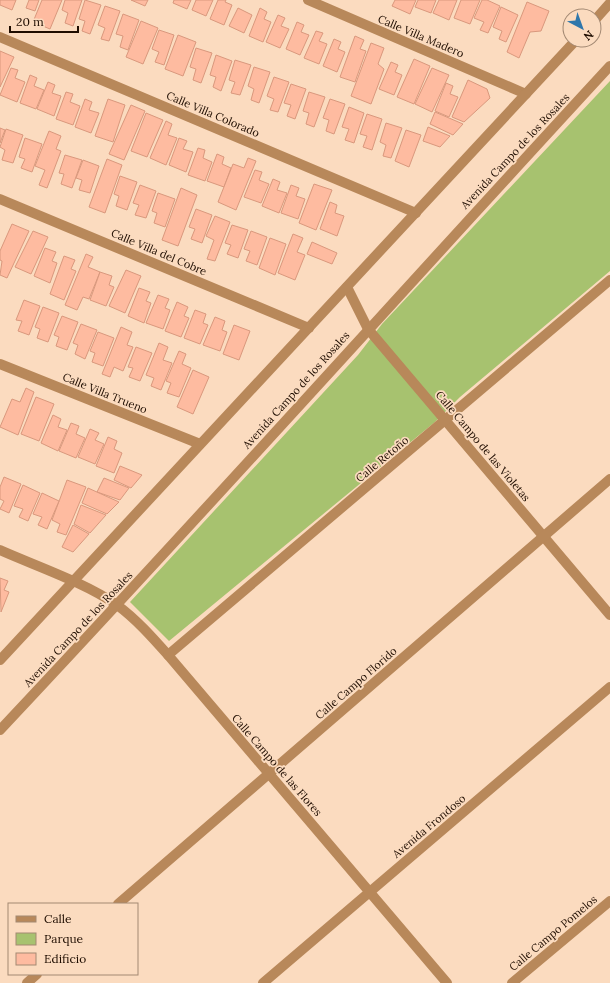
<svg xmlns="http://www.w3.org/2000/svg" width="610" height="983" viewBox="0 0 610 983" font-family="Lora,serif">
<rect width="100%" height="100%" fill="#fbdbbf"/>
<!-- green -->
<polygon fill="#a7c26f" points="610,81 610,271 460,397 435,422 169,641 130,602 358,355 382,324"/>
<!-- building -->
<g fill="#febba0" stroke="#d9987d">
<polygon points="0,0 16,0 12,10 0,5"/>
<polygon points="29,0 39,0 35,11 26,8"/>
<polygon points="42,0 62,0 50,29 33,22"/>
<polygon points="65,0 82,0 73,26 65,23 68,13 62,10"/>
<polygon points="85,0 101,5 90,34 82,31 85,21 79,19"/>
<polygon points="131,0 148,0 145,6"/>
<polygon points="174,0 191,0 187,9 173,3"/>
<polygon points="196,0 213,0 206,16 192,10"/>
<polygon points="218,0 226,0 225,2 232,5 224,25 210,19"/>
<polygon points="395,0 416,0 410,14 392,6"/>
<polygon points="418,0 436,0 431,13 415,7"/>
<polygon points="439,0 457,0 449,20 433,13"/>
<polygon points="461,0 480,0 470,24 454,18"/>
<polygon points="482,0 487,0 500,6 488,33 480,30 484,22 474,18"/>
<polygon points="527,2 549,11 541,31 530,32 519,58 507,52"/>
<polygon points="105,6 120,11 109,41 101,39 105,28 98,25"/>
<polygon points="501,7 518,15 506,42 499,39 502,31 493,27"/>
<polygon points="238,8 252,15 244,33 229,26"/>
<polygon points="260,8 267,12 264,19 271,22 263,42 249,36"/>
<polygon points="123,14 139,20 128,50 120,47 123,36 116,34"/>
<polygon points="278,15 285,18 281,26 289,29 280,48 266,42"/>
<polygon points="141,21 158,28 143,64 126,57"/>
<polygon points="297,22 304,25 301,32 309,35 300,55 286,49"/>
<polygon points="159,30 174,35 164,65 155,62 159,52 152,49"/>
<polygon points="316,31 323,33 319,41 327,44 319,64 304,58"/>
<polygon points="178,35 196,42 183,76 165,69"/>
<polygon points="355,36 364,40 360,49 366,51 355,82 340,77"/>
<polygon points="334,39 341,42 338,49 345,52 337,72 323,66"/>
<polygon points="371,43 384,48 378,64 384,69 371,104 351,96"/>
<polygon points="196,48 212,53 201,83 193,80 196,69 190,67"/>
<polygon points="0,51 14,57 0,87"/>
<polygon points="216,55 232,61 221,91 213,87 216,77 210,75"/>
<polygon points="414,59 430,66 414,104 397,97"/>
<polygon points="235,60 251,65 240,95 231,93 235,82 229,80"/>
<polygon points="391,62 398,65 395,72 402,75 394,95 379,89"/>
<polygon points="254,67 270,72 259,103 251,100 254,89 248,86"/>
<polygon points="11,68 18,70 15,78 25,82 17,102 0,95"/>
<polygon points="432,68 449,75 432,112 415,104"/>
<polygon points="30,75 37,78 34,86 44,90 36,109 20,103"/>
<polygon points="274,77 289,82 278,112 270,110 274,99 267,96"/>
<polygon points="468,80 487,89 490,98 464,122 452,117"/>
<polygon points="48,82 55,85 52,93 61,96 54,116 37,109"/>
<polygon points="446,83 453,86 450,94 458,97 449,117 435,111"/>
<polygon points="291,84 306,89 295,119 287,116 291,105 284,103"/>
<polygon points="66,92 73,94 70,102 80,106 73,125 56,119"/>
<polygon points="309,92 325,97 314,127 306,124 309,113 303,111"/>
<polygon points="85,99 92,102 89,110 99,113 91,133 75,127"/>
<polygon points="108,99 125,105 113,142 95,136"/>
<polygon points="330,99 345,104 334,134 326,131 329,120 323,118"/>
<polygon points="131,105 145,111 124,160 109,154"/>
<polygon points="349,107 364,113 354,143 345,140 349,129 342,127"/>
<polygon points="435,112 463,124 453,135 430,124"/>
<polygon points="146,113 163,120 147,157 131,151"/>
<polygon points="367,114 382,119 372,150 363,147 367,136 360,134"/>
<polygon points="166,121 172,124 168,135 177,138 166,165 150,158"/>
<polygon points="386,123 402,128 391,158 383,156 386,145 380,142"/>
<polygon points="428,127 450,136 440,147 423,141"/>
<polygon points="0,128 5,130 0,143"/>
<polygon points="6,129 23,135 13,163 2,160 5,150 0,147"/>
<polygon points="406,130 421,135 409,167 395,161"/>
<polygon points="49,131 61,136 56,149 61,151 47,188 39,185 45,170 35,166"/>
<polygon points="25,138 42,144 32,172 21,168 25,159 19,157"/>
<polygon points="179,138 187,141 183,149 193,152 186,172 169,165"/>
<polygon points="198,148 205,150 203,158 212,162 205,181 188,175"/>
<polygon points="217,154 224,157 222,164 231,168 224,187 207,181"/>
<polygon points="65,155 82,160 72,188 61,184 64,174 59,173"/>
<polygon points="248,158 256,161 236,210 218,202 233,164 244,168"/>
<polygon points="107,159 122,165 105,213 89,207"/>
<polygon points="83,160 99,166 90,193 79,190 82,180 76,178"/>
<polygon points="255,170 262,172 259,180 269,184 261,203 244,197"/>
<polygon points="120,176 137,182 127,210 116,206 119,196 114,194"/>
<polygon points="273,179 280,182 277,190 287,193 279,213 262,206"/>
<polygon points="314,184 332,190 316,230 299,223"/>
<polygon points="140,185 156,191 146,218 135,215 139,205 133,203"/>
<polygon points="291,185 299,188 296,196 305,199 298,219 281,213"/>
<polygon points="181,188 197,195 178,246 162,240"/>
<polygon points="158,193 175,199 165,227 154,223 157,213 152,211"/>
<polygon points="330,202 337,205 335,213 344,216 337,236 320,229"/>
<polygon points="196,209 212,215 202,243 191,239 195,229 189,227"/>
<polygon points="215,216 230,222 215,261 207,259 214,240 206,236"/>
<polygon points="12,224 29,231 7,278 0,275 2,261 0,260 0,251"/>
<polygon points="232,225 248,230 238,258 227,254 231,245 225,243"/>
<polygon points="33,231 48,237 31,274 15,267"/>
<polygon points="251,231 267,237 257,265 246,261 250,251 244,249"/>
<polygon points="293,234 303,238 297,252 305,255 295,280 278,273"/>
<polygon points="270,238 286,244 275,275 259,268"/>
<polygon points="312,242 337,253 332,264 307,254"/>
<polygon points="45,248 56,252 52,261 57,263 50,283 34,276"/>
<polygon points="86,254 93,257 88,267 100,272 89,299 83,297 77,310 65,305"/>
<polygon points="64,256 75,260 71,269 76,271 64,300 50,294"/>
<polygon points="126,270 141,276 125,313 109,306"/>
<polygon points="100,272 112,276 109,285 114,287 106,306 90,300"/>
<polygon points="139,288 150,292 146,301 151,303 144,323 128,316"/>
<polygon points="158,295 169,299 165,308 170,310 163,329 146,323"/>
<polygon points="24,300 40,306 29,335 18,331 22,321 16,320"/>
<polygon points="177,302 188,307 184,316 189,318 181,337 165,331"/>
<polygon points="43,307 59,313 48,342 37,338 40,329 35,327"/>
<polygon points="195,310 206,314 203,323 208,325 200,344 184,338"/>
<polygon points="62,316 78,322 67,350 56,346 59,337 54,335"/>
<polygon points="215,317 225,321 222,330 227,332 220,351 203,345"/>
<polygon points="81,324 97,330 85,359 75,354 78,345 73,343"/>
<polygon points="234,325 250,331 239,360 223,354"/>
<polygon points="121,327 132,332 127,345 133,347 123,371 114,367 110,377 102,374"/>
<polygon points="98,332 114,338 103,366 92,362 95,353 90,351"/>
<polygon points="159,343 168,347 163,360 172,363 161,390 151,386 154,378 146,375"/>
<polygon points="136,347 152,353 140,381 129,377 133,368 128,367"/>
<polygon points="179,351 186,354 182,364 191,368 179,397 167,393 171,383 166,381"/>
<polygon points="193,370 209,377 193,414 177,407"/>
<polygon points="26,388 34,392 18,435 0,427 12,399 20,402"/>
<polygon points="36,397 54,404 39,441 21,434"/>
<polygon points="53,415 61,419 58,427 67,430 58,451 41,443"/>
<polygon points="71,423 79,426 76,434 85,438 76,458 59,451"/>
<polygon points="90,429 99,433 95,440 104,444 95,464 78,457"/>
<polygon points="108,437 117,441 114,449 122,453 114,473 96,466"/>
<polygon points="120,466 142,475 131,488 114,480"/>
<polygon points="4,477 21,484 9,513 0,509 4,501 0,499 0,487"/>
<polygon points="104,478 129,488 120,500 97,492"/>
<polygon points="67,480 86,487 66,535 57,532 60,524 52,520"/>
<polygon points="23,485 40,493 28,521 19,517 23,509 14,506"/>
<polygon points="88,488 119,502 107,514 82,503"/>
<polygon points="42,493 59,501 47,529 38,525 42,517 33,514"/>
<polygon points="81,505 106,515 90,533 74,524"/>
<polygon points="73,525 89,534 73,552 62,547"/>
<polygon points="0,578 8,581 4,590 9,592 1,612"/>
</g>
<g fill="none" stroke-linecap="round" stroke-linejoin="round">
<!-- minor -->
<g stroke="#b8885a" stroke-width="10">
<polyline points="308,0 526,94"/>
<polyline points="594,21 610,3"/>
<polyline points="0,37 416,213"/>
<polyline points="0,199 309,328"/>
<polyline points="347,287 368,329 610,615"/>
<polyline points="0,364 200,444"/>
<path d="M0,550c36,16 86,33 117,55 19,14 35,32 51,50l279,328"/>
<polyline points="168,655 610,280"/>
<polyline points="0,660 576,40"/>
<path d="M0,730c206,-219 406,-443 610,-664"/>
<polyline points="118,904 610,479"/>
<polyline points="27,983 37,974"/>
<polyline points="263,983 610,687"/>
<polyline points="512,983 610,901"/>
</g>
</g>
<g text-anchor="middle" stroke-width="3.5" stroke-linejoin="round" paint-order="stroke">
<!-- street labels -->
<g font-size="11" fill="#1f0d00" stroke="#fbdbbf">
<text transform="translate(421 36) rotate(23)" y="4">Calle Villa Madero</text>
<text transform="translate(213 114) rotate(23)" y="4">Calle Villa Colorado</text>
<text transform="translate(515 151) rotate(-47)" y="4">Avenida Campo de los Rosales</text>
<text transform="translate(159 252) rotate(23)" y="4">Calle Villa del Cobre</text>
<text transform="translate(296 390) rotate(-48)" y="4">Avenida Campo de los Rosales</text>
<text transform="translate(105 393) rotate(22)" y="4">Calle Villa Trueno</text>
<text transform="translate(483 446) rotate(50)" y="4">Calle Campo de las Violetas</text>
<text transform="translate(382 459) rotate(-40)" y="4">Calle Retoño</text>
<text transform="translate(78 629) rotate(-47)" y="4">Avenida Campo de los Rosales</text>
<text transform="translate(356 683) rotate(-41)" y="4">Calle Campo Florido</text>
<text transform="translate(277 765) rotate(49)" y="4">Calle Campo de las Flores</text>
<text transform="translate(429 826) rotate(-40)" y="4">Avenida Frondoso</text>
<text transform="translate(553 933) rotate(-40)" y="4">Calle Campo Pomelos</text>
</g>
</g>
<!-- legend -->
<rect x="8" y="903" width="130" height="72" fill="#fbdbbf" stroke="#a38973"/>
<rect x="16" y="916" width="20" height="6" fill="#b8885a" stroke="#a38973"/>
<text x="44" y="923" font-size="12" fill="#1f0d00">Calle</text>
<rect x="16" y="933" width="20" height="12" fill="#a7c26f" stroke="#a38973"/>
<text x="44" y="943" font-size="12" fill="#1f0d00">Parque</text>
<rect x="16" y="953" width="20" height="12" fill="#febba0" stroke="#a38973"/>
<text x="44" y="963" font-size="12" fill="#1f0d00">Edificio</text>
<!-- north arrow -->
<g transform="translate(582 28) rotate(139)"><circle r="19" fill="#fbdbbf" stroke="#a38973"/>
<path d="M0-3L7 15L0 10L-7 15Z" fill="#2f77ab"/>
<text y="-6" font-size="11" font-weight="bold" text-anchor="middle" fill="#1f0d00">N</text>
</g>
<!-- scale -->
<path d="M10 26v6h68v-6" fill="none" stroke="#1f0d00" stroke-width="2"/>
<text x="16" y="26" font-size="12" fill="#1f0d00" stroke="#fbdbbf" stroke-width="3" paint-order="stroke">20 m</text>
</svg>
